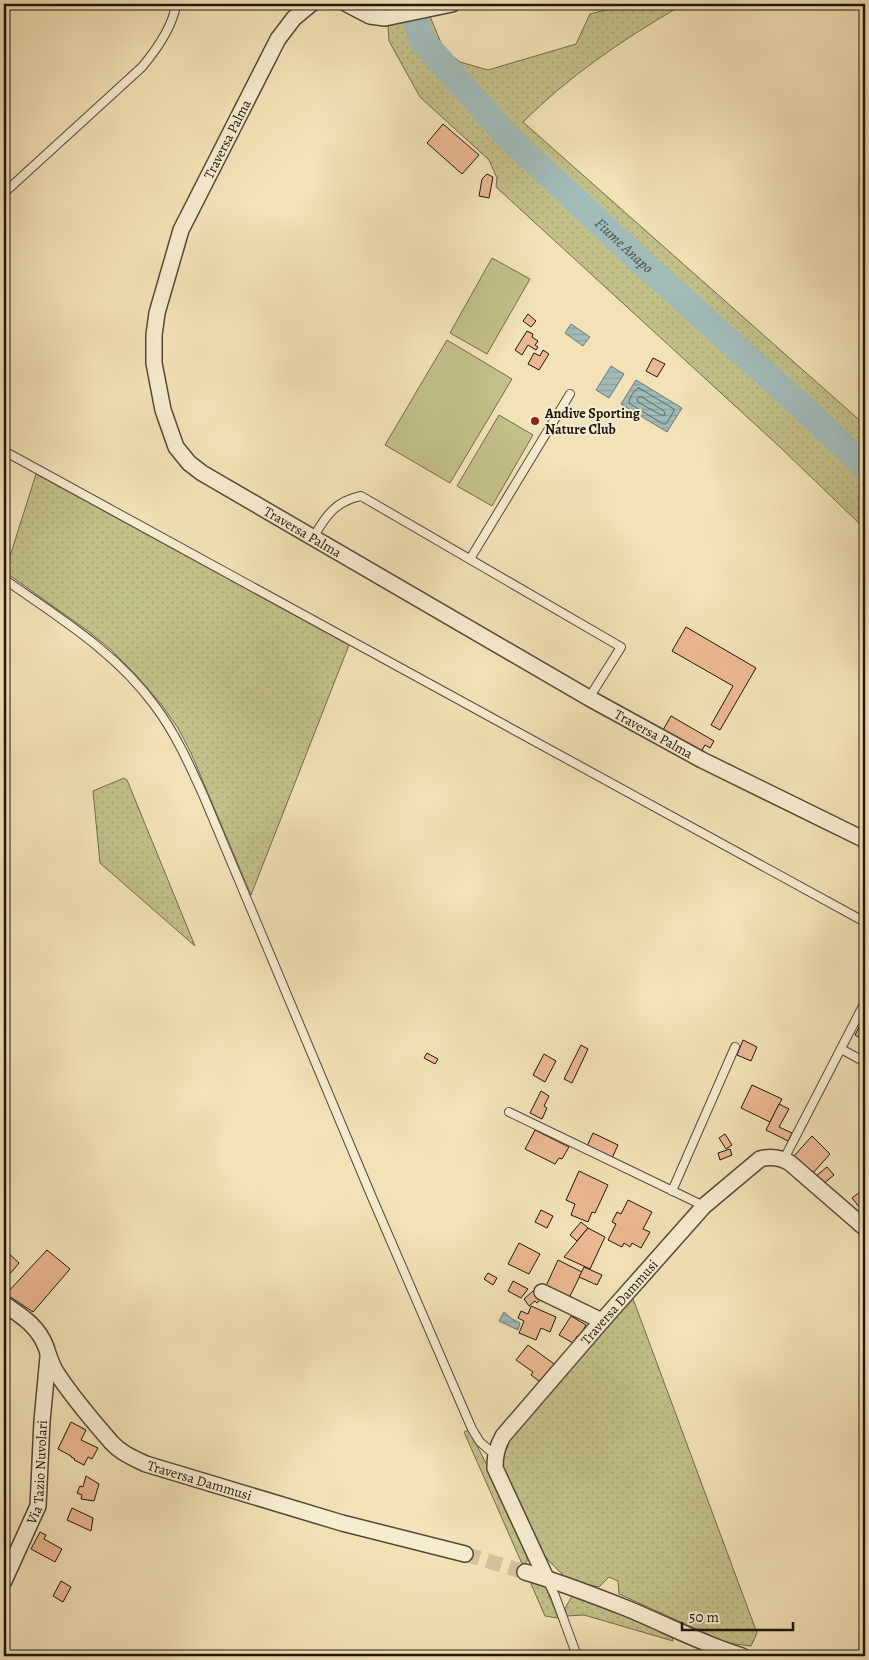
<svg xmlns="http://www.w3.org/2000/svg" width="869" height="1660" viewBox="0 0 869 1660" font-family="Alegreya,serif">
<defs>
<pattern id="grass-dots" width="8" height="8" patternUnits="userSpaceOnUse" patternTransform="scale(1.25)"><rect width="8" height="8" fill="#c3c089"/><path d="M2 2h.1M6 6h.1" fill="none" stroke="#a7a475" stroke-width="1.8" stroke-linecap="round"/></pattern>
<pattern id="water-rules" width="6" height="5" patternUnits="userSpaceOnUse" patternTransform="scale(1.25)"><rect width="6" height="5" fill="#a1bbb9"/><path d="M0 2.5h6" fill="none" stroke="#8aa09e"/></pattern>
</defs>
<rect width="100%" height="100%" fill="#f3e2b7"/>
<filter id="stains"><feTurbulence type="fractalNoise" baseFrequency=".004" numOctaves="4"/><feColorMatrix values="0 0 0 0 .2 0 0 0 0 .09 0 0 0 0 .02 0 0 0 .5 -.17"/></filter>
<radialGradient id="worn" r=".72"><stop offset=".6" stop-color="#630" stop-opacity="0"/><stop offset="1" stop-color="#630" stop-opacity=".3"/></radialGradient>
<!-- grass -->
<g fill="url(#grass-dots)" stroke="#716b4c">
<path d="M374,4h51l18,44 17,14 28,8 88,-26 14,-30 38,-10h51l-2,4c-55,32 -109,69 -154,114l342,303v104l-84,-81 -285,-261 1,-9 -8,-18 -69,-63 -31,-56 -1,-15 -5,-16z"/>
<polygon points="36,474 349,645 251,895 191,753 178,728 161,704 136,675 109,648 88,631 5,572"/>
<polygon points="124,778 127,780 195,946 100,863 93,791"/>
<polygon points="632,1296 757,1633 751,1646 727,1643 619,1594 618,1581 609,1577 599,1587 576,1582 565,1577 545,1557 514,1490 505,1475 502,1460 504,1446"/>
<polygon points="469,1430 493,1477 527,1554 527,1561 523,1566 464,1432"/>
<polygon points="528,1577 541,1582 546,1588 558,1618 545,1616"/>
<polygon points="574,1593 661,1629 672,1636 673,1641 584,1615 567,1616 565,1608"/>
</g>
<!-- pitch -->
<g fill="#c3c089" stroke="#716b4c">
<polygon points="492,258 530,279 487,354 450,333"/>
<polygon points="447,340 512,379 450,483 385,445"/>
<polygon points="499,415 533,435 492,506 457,486"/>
</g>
<!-- water -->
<g fill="url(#water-rules)" stroke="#6d7975">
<polygon points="571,324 590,337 583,346 565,333"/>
<polygon points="611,366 624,374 609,398 596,390"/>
<polygon points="636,380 682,408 667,432 621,404"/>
<polygon points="504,1312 512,1319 520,1323 518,1330 499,1321"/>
</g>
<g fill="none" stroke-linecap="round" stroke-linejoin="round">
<!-- shore -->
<g stroke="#606864" stroke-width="1">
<path d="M639,388l35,21v2l-8,13h-3l-34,-21c0,-4 5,-14 10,-15z"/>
<polygon points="639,397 642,397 664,411 665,415 661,415 638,402 637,399"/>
</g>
<!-- river -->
<path stroke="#a1bbb9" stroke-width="26" id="s1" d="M412,4l9,35 88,99 125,117 177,160 54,52"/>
</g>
<!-- building -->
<g fill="#ebb892" stroke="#1f160e">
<polygon points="443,124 479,155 462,174 427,143"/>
<polygon points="487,174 493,177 489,198 479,196 482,179"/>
<polygon points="528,314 536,321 531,327 523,321"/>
<polygon points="527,331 533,334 532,337 538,341 535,345 538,347 536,350 528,345 522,355 515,350"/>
<polygon points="543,350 549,354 539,370 528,364 534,353 540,356"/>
<polygon points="653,358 665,364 657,377 646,371"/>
<polygon points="686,627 756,668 720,730 711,725 733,686 672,651"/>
<polygon points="671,716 714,741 710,748 705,745 701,752 663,730"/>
<polygon points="865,1016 865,1041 855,1035"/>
<polygon points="743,1040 757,1047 751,1061 737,1055"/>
<polygon points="581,1045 588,1049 572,1083 564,1079"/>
<polygon points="427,1053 438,1059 435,1064 424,1058"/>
<polygon points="544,1054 556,1061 545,1082 533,1075"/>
<polygon points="752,1085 782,1099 770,1122 741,1108"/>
<polygon points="541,1091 549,1096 544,1106 547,1108 542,1119 530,1113"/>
<polygon points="779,1104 789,1109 779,1127 792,1133 788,1141 766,1130"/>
<polygon points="535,1130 569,1147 562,1159 559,1158 555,1164 525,1149"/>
<polygon points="593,1133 618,1145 612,1158 587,1146"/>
<polygon points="725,1134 732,1145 726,1149 719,1138"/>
<polygon points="812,1136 830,1154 813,1173 794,1156"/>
<polygon points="730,1149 732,1155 720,1160 718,1153"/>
<polygon points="865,1159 865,1172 859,1164"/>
<polygon points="827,1167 834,1175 824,1183 816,1176"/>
<polygon points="579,1171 608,1185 595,1213 592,1212 588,1222 571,1215 575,1204 566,1200"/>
<polygon points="864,1189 865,1204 860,1208 852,1198"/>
<polygon points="628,1200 652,1212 643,1229 650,1232 641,1248 632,1243 630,1247 624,1243 622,1247 608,1240 616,1224 612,1222 617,1212 621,1214"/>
<polygon points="541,1210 553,1216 547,1228 535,1222"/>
<polygon points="581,1222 588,1228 577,1241 570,1235"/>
<polygon points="588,1228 605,1237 590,1269 564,1257"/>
<polygon points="519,1243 540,1254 529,1274 508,1264"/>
<polygon points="4,1249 19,1263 4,1281"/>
<polygon points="47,1250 70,1269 33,1312 6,1294"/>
<polygon points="558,1260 582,1272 569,1298 546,1286"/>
<polygon points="584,1267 602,1275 597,1285 579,1277"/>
<polygon points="488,1273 497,1278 493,1285 484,1279"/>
<polygon points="513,1281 528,1289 521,1298 508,1291"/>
<polygon points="533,1291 541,1299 537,1303 535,1301 529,1306 524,1299"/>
<polygon points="531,1306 556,1317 550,1332 541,1328 536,1340 519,1333 524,1321 518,1318 521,1311 528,1314"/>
<polygon points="571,1316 586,1325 579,1337 577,1336 573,1343 559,1335"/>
<polygon points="528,1345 557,1366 543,1384 531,1375 533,1372 516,1360"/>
<polygon points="71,1422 86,1430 81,1440 98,1448 92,1459 88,1457 84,1465 74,1460 75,1459 71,1457 71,1456 58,1449"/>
<polygon points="86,1476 99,1484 94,1501 81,1499 82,1495 77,1493 80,1486 83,1487"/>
<polygon points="72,1508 93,1518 91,1531 67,1520"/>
<polygon points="40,1532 46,1535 44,1539 62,1549 55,1562 31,1549"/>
<polygon points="61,1581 71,1587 63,1602 53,1596"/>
</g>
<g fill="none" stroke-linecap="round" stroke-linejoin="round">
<!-- minor-tunnel -->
<polyline stroke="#d3c39e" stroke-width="15" stroke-dasharray="15 8" stroke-linecap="butt" points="465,1554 525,1572"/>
<defs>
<g id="service">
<path d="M4,193l138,-126c15,-18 31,-40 34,-63"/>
<polyline points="4,451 865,922"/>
<path d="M313,538c12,-21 22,-37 48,-42l260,151 -32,51"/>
<polyline points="470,559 570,394"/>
<path d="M4,579c54,38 112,73 151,127 21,28 35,60 49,91l167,398 101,234 8,13 15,13"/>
<polyline points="841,1049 865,1062"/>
<polyline points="509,1112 704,1206"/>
<polyline points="784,1159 865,1002"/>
<polyline points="672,1191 735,1047"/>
<polyline points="547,1579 555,1596 577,1656"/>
</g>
<g id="minor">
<path id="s2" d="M311,4l-17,14 -16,21 -97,191 -24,83 -3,22v28l9,47 13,37 13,16 13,10 387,225 113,62 163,80"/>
<polyline points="347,4 370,16 385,18 452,4"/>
<polyline points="542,1292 602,1321"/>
<path id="s3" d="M4,1304c18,12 34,22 42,43 3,9 5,17 10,25 16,25 36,48 55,70 10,11 22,16 35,22l196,59 123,31"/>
<path d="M525,1572c35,10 68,23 101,36 39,16 76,36 116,48"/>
<path id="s4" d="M546,1578l-51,-110c0,-13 2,-21 8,-32l99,-115 102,-115 56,-47c11,-3 20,-2 30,4l75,65"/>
<path id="s5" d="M4,1581l34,-75 4,-85 6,-64"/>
</g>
</defs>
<!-- service casing -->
<use href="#service" stroke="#544938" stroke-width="10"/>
<!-- minor casing -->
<use href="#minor" stroke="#544938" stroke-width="18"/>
<!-- service -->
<use href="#service" stroke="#f7ecd0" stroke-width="8"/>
<!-- minor -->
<use href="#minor" stroke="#f7ecd0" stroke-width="15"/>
</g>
<!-- markers -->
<circle fill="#8f2418" stroke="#f7ecd0" stroke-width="2" cx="535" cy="421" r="5"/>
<g text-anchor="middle" stroke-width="4" stroke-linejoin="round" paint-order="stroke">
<!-- street labels -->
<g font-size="14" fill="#1f160e" stroke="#f7ecd0">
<text transform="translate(227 139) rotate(-63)" y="5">Traversa Palma</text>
<text dy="5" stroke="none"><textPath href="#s2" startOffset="640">Traversa Palma</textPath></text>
<text dy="5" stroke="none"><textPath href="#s2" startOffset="1045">Traversa Palma</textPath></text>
<text dy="5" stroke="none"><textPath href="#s4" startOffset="332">Traversa Dammusi</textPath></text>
<text dy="5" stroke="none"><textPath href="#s5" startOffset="116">Via Tazio Nuvolari</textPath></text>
<text dy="5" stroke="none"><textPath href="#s3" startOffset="275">Traversa Dammusi</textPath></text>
</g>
<!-- poi labels -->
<g font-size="14" font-weight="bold" fill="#1f160e" stroke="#f7ecd0" text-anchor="start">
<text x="545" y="418">Andive Sporting<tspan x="545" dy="16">Nature Club</tspan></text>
</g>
<!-- water labels -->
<g font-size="15" font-style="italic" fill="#4c504a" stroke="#f7ecd0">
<text dy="5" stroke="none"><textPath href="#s1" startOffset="326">Fiume Anapo</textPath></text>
</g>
</g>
<!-- margin -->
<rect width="869" height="1660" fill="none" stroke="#f3e2b7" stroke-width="20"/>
<rect x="5" y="5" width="859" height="1650" fill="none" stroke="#1f160e" stroke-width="2.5"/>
<rect x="10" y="10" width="849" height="1640" fill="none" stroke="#1f160e"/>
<!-- scale -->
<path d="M682 1622v8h111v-8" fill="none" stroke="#1f160e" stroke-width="2.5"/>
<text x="689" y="1622" font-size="15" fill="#1f160e" stroke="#f7ecd0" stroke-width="4" paint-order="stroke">50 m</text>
<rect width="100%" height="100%" filter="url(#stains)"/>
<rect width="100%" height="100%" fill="url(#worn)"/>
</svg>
